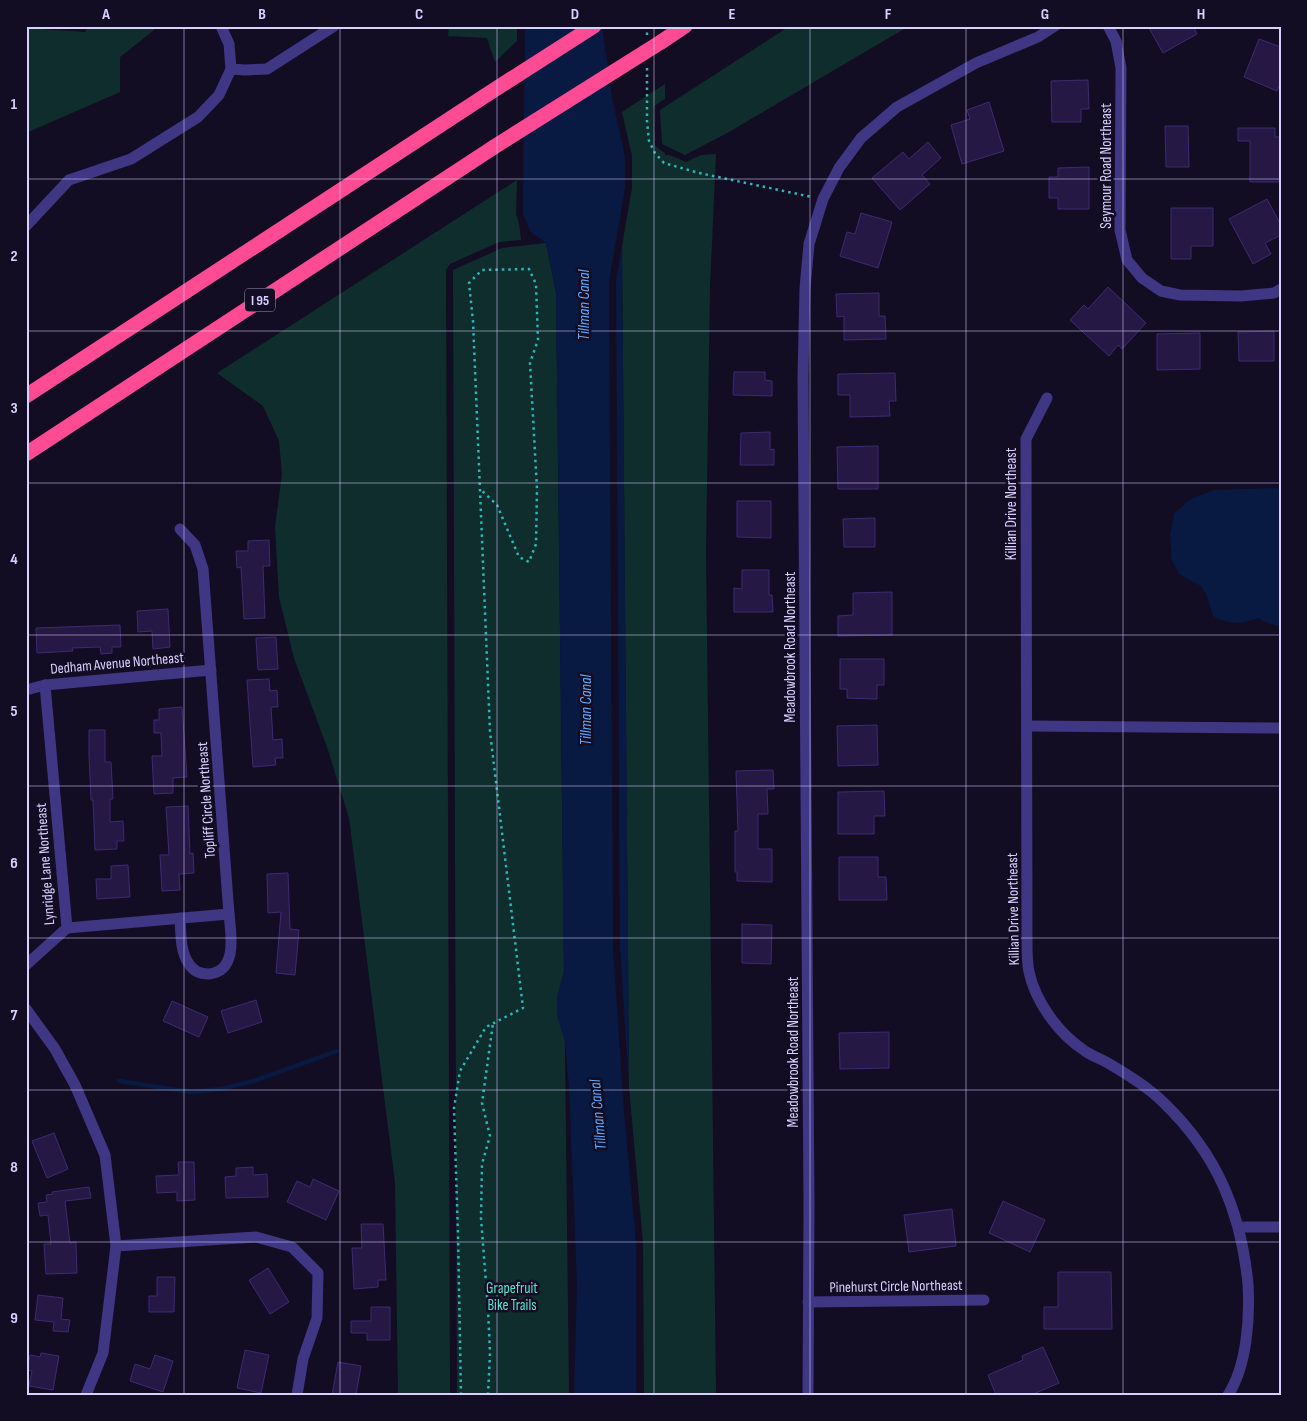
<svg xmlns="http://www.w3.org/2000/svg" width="1307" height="1421" viewBox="0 0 1307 1421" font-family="'Sofia Sans Condensed',sans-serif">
<rect width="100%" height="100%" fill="#130d24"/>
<!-- green -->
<g fill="#102d2e">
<polygon points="88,26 158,27 120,57 120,92 26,133 26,28 85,32"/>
<polygon points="449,26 517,26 517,41 495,62 487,38 448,36"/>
<polygon points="790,26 909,26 729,132 685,155 662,144 660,110"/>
<polygon points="665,84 665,99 654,106 653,110 655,146 665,153 665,155 670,155 686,162 701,155 716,154 710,286 706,552 716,1395 644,1395 643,1242 629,1087 622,246 632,188 632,156 622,112"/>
<polygon points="517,180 516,214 519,223 521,240 499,242 450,264 446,270 450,1395 398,1395 395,1182 349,818 328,750 294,658 279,597 275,527 282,474 279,441 263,406 217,373"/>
<polygon points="546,243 556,293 569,1395 457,1395 453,270 502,248"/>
</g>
<!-- water -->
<g fill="#081942">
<polygon points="525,26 602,26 612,97 625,157 625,188 609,282 613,948 624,1111 636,1242 636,1395 574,1395 577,1284 569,1087 565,1042 557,1015 557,996 564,971 556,293 546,243 531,232 523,214"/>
<polygon points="622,246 629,1058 629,1087 620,948 616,282"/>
<path d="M1274,488l7,1v138l-18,-6 -4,-3c-17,6 -30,7 -46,-2l-6,-20 -6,-10 -22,-12 -7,-14 -2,-24 4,-22 15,-14 25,-10z"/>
</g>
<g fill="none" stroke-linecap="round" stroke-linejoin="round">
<!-- stream -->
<polyline stroke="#081942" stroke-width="4.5" points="119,1081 191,1092 221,1089 254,1081 337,1051"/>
</g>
<!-- building -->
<g fill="#251845" stroke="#3d2a72">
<polygon points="1148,26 1193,26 1197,34 1163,53"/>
<polygon points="1259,39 1281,47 1281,82 1277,91 1244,77"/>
<polygon points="1088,80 1089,109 1081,109 1081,122 1052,122 1051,81"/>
<polygon points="989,102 1004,151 962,164 951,125 970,119 967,110"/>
<polygon points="1165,126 1188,126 1189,167 1166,167"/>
<polygon points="1238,128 1275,128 1275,137 1281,137 1281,182 1250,182 1250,141 1238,141"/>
<polygon points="928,142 941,158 922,175 930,184 900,210 872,178 903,152 909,159"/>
<polygon points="1089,167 1089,209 1058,209 1058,198 1049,198 1049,177 1058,177 1058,168"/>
<polygon points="1267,199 1281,225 1281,235 1265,243 1271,254 1253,264 1229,219"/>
<polygon points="1171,208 1213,208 1213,246 1191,246 1191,259 1171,259"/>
<polygon points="861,213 892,222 878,268 840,256 847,232 855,234"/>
<polygon points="1108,287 1146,323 1122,349 1118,345 1109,356 1070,320 1084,305 1088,309"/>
<polygon points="879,293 879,316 885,316 886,339 844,340 844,316 837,317 836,294"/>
<polygon points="1274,331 1274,361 1239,361 1238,332"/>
<polygon points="1200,333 1200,369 1157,370 1157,334"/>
<polygon points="734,372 765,372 765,380 772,381 772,396 733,395"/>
<polygon points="895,373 896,401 889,401 890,416 850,417 850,395 838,395 838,374"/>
<polygon points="770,432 770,450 774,449 774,465 740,465 741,433"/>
<polygon points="878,446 878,489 838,489 837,447"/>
<polygon points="737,501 771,501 771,538 737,537"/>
<polygon points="875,518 875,547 844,547 843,519"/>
<polygon points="269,540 270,566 263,566 265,618 244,619 241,567 237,568 236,551 248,551 248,541"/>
<polygon points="742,570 769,570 769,595 772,595 773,612 734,612 734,588 742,589"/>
<polygon points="892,592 892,635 838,636 838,616 853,615 853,593"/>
<polygon points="168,609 170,647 153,649 152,631 138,632 137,611"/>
<polygon points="120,625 121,647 112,647 112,653 101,654 100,647 72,648 73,651 37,653 36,628"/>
<polygon points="276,637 278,669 258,670 256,638"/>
<polygon points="840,659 884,659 884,685 877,685 877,699 847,698 847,689 840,689"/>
<polygon points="269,679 270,691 277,690 278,707 271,707 273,740 282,739 283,758 275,758 276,765 253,767 247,680"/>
<polygon points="182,707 187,777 173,778 173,793 154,794 152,756 162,756 161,733 154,733 154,720 159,720 159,709"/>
<polygon points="877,725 878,765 838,766 837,726"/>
<polygon points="89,730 105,730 105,762 111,762 113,799 110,799 110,822 123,821 124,841 117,841 117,849 95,850 93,800 91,800 89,755"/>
<polygon points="773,770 774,789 767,789 768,814 758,814 758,849 772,849 772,882 737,881 737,872 735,872 735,831 738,831 736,771"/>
<polygon points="884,791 885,816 874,816 874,834 838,834 838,792"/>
<polygon points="188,806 190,854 193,853 194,873 179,874 180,890 162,891 160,855 169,855 166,807"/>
<polygon points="839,857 878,857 878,877 886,877 887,900 839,900"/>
<polygon points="128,865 130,897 97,899 96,879 111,879 111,866"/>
<polygon points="288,873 290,929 299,930 295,975 276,973 281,912 268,913 267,874"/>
<polygon points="742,924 772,925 771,964 742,963"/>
<polygon points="256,1000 262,1022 228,1033 221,1011"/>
<polygon points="172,1001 208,1017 199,1037 163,1021"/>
<polygon points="889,1032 889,1068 840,1069 839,1033"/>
<polygon points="54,1133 68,1169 47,1178 32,1141"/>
<polygon points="178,1162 194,1162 195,1200 177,1201 177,1192 157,1193 156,1176 179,1175"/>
<polygon points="253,1167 253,1175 267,1174 268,1197 226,1198 225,1177 236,1176 236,1168"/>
<polygon points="313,1179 339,1191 326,1220 287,1202 297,1181 310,1187"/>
<polygon points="89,1187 91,1198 65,1201 70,1243 76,1242 77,1273 46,1274 44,1244 51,1244 48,1215 40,1216 38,1203 47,1202 46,1195 53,1194 52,1192"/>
<polygon points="1003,1201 1045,1220 1030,1252 989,1233"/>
<polygon points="952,1209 956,1246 909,1252 904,1215"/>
<polygon points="361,1224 383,1224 386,1280 378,1280 378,1287 354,1289 352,1248 362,1248"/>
<polygon points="268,1268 289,1302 270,1314 249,1280"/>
<polygon points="1058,1272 1111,1272 1112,1329 1044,1329 1044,1307 1058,1307"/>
<polygon points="157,1277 175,1277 174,1312 149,1312 149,1296 157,1296"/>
<polygon points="38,1295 63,1298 61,1319 70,1320 68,1332 53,1331 54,1322 35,1320"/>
<polygon points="371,1307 390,1307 390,1340 367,1340 367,1333 351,1333 351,1321 371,1321"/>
<polygon points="1043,1347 1059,1383 1031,1395 996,1395 988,1375 1023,1360 1022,1356"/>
<polygon points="245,1350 269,1355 261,1393 237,1388"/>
<polygon points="41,1353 59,1356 53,1390 29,1386 32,1371 27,1370 30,1355 40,1357"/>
<polygon points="155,1355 173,1361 163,1392 130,1381 135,1364 150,1369"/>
<polygon points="338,1362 361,1366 356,1395 332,1395"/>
</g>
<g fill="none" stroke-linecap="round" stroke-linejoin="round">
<!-- path -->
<g stroke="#2ab7b9" stroke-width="2.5" stroke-dasharray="2.5 4" stroke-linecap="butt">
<polyline points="647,26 647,35"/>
<polyline points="647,68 647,121 649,141 655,153 664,163 699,173 812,197"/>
<polyline points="461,1395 458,1235 454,1108 460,1071 486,1027 523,1008 490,732 473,321 469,283 482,270 529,269 536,284 538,340 530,363 537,489 536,544 529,562 519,557 497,505 480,489"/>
<polyline points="488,1395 490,1353 488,1309 481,1218 482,1164 490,1136 482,1103 493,1023"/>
</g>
<!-- street -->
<g stroke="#3f3684" stroke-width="11">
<polyline points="1108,26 1116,41 1121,68 1120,230 1127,260 1142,278 1161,291 1180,295 1241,296 1274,293 1281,289"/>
<polyline points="231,69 245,70 267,69 334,26"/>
<polyline points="26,226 69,180 131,159 198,117 219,95 231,69 229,44 221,26"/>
<path d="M1047,398l-21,41 1,503c0,10 0,21 2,30 7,31 30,62 56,79 7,5 16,8 23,12 20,12 40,24 56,40 53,51 77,109 84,181 2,34 -1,82 -20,111"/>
<polyline points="26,690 45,685 211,670"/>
<polyline points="1027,726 1281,728"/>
<path d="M180,918c1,15 0,34 9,46 4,7 12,10 20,10 29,-3 22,-40 20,-60"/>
<polyline points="67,928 229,914 203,569 195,545 180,529"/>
<polyline points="26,965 67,928 45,685"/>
<polyline points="26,1009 55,1049 75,1085 105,1155 116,1246 103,1353 86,1395"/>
<polyline points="1239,1227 1281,1227"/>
<polyline points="116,1246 256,1237 292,1247 318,1273 317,1318 303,1359 297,1395"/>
<polyline points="808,1302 984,1300"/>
<polyline points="808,1395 809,1205 803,377 805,288 809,244 823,199 839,168 861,138 897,107 976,63 1038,37 1055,26"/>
</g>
<!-- highway -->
<g stroke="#ff4b94" stroke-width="15">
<polyline points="661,42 685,26"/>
<polyline points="26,396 494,90 594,26"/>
<polyline points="26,454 494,147"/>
</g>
<!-- highway-bridge -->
<polyline stroke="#ff4b94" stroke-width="15" points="494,147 661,42"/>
</g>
<!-- grid -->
<path fill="none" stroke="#d8d0ff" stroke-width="1" stroke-opacity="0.55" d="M184,26v1369M340,26v1369M497,26v1369M654,26v1369M810,26v1369M966,26v1369M1123,26v1369M26,179h1255M26,331h1255M26,483h1255M26,635h1255M26,786h1255M26,938h1255M26,1090h1255M26,1242h1255"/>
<g text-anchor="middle" stroke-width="5" stroke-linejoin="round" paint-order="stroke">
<!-- shield labels -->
<rect fill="#130d24" stroke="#9d96bd" stroke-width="1" x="245" y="288.5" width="30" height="23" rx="4"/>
<g font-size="14" font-weight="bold" fill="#d8d0ff">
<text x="260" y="305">I 95</text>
</g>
<!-- street labels -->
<g font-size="15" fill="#d8d0ff" stroke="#130d24">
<text transform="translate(1106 166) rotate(-90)" y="5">Seymour Road Northeast</text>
<text transform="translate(1011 504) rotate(-90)" y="5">Killian Drive Northeast</text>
<text transform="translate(790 647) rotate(-90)" y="5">Meadowbrook Road Northeast</text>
<text transform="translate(117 663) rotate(-5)" y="5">Dedham Avenue Northeast</text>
<text transform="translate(206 800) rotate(-94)" y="5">Topliff Circle Northeast</text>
<text transform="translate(45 864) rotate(-94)" y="5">Lynridge Lane Northeast</text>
<text transform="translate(1013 909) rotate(-91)" y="5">Killian Drive Northeast</text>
<text transform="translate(793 1052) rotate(-90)" y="5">Meadowbrook Road Northeast</text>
<text transform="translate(896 1286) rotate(-1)" y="5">Pinehurst Circle Northeast</text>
</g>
<!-- park labels -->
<g font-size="15" fill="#57e4cb" stroke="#130d24">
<text x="512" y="1293">Grapefruit<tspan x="512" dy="17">Bike Trails</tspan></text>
</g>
<!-- water labels -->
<g font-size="16" font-style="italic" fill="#5ea9ff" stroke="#130d24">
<text transform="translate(583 305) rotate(-90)" y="6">Tillman Canal</text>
<text transform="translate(585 710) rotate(-90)" y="6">Tillman Canal</text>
<text transform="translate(597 1115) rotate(-95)" y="6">Tillman Canal</text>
</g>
</g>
<!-- border -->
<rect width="1307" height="1421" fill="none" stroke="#130d24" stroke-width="55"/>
<rect x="28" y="28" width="1252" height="1366" fill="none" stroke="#d8d0ff" stroke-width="2"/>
<g font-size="16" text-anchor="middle" font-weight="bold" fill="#d8d0ff">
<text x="106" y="19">A</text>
<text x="262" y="19">B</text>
<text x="419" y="19">C</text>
<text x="575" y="19">D</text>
<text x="732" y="19">E</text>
<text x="888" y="19">F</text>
<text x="1045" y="19">G</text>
<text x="1201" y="19">H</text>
<text x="14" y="109">1</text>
<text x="14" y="261">2</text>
<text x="14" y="413">3</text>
<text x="14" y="564">4</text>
<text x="14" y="716">5</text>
<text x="14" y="868">6</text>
<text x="14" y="1020">7</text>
<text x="14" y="1172">8</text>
<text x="14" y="1323">9</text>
</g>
</svg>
